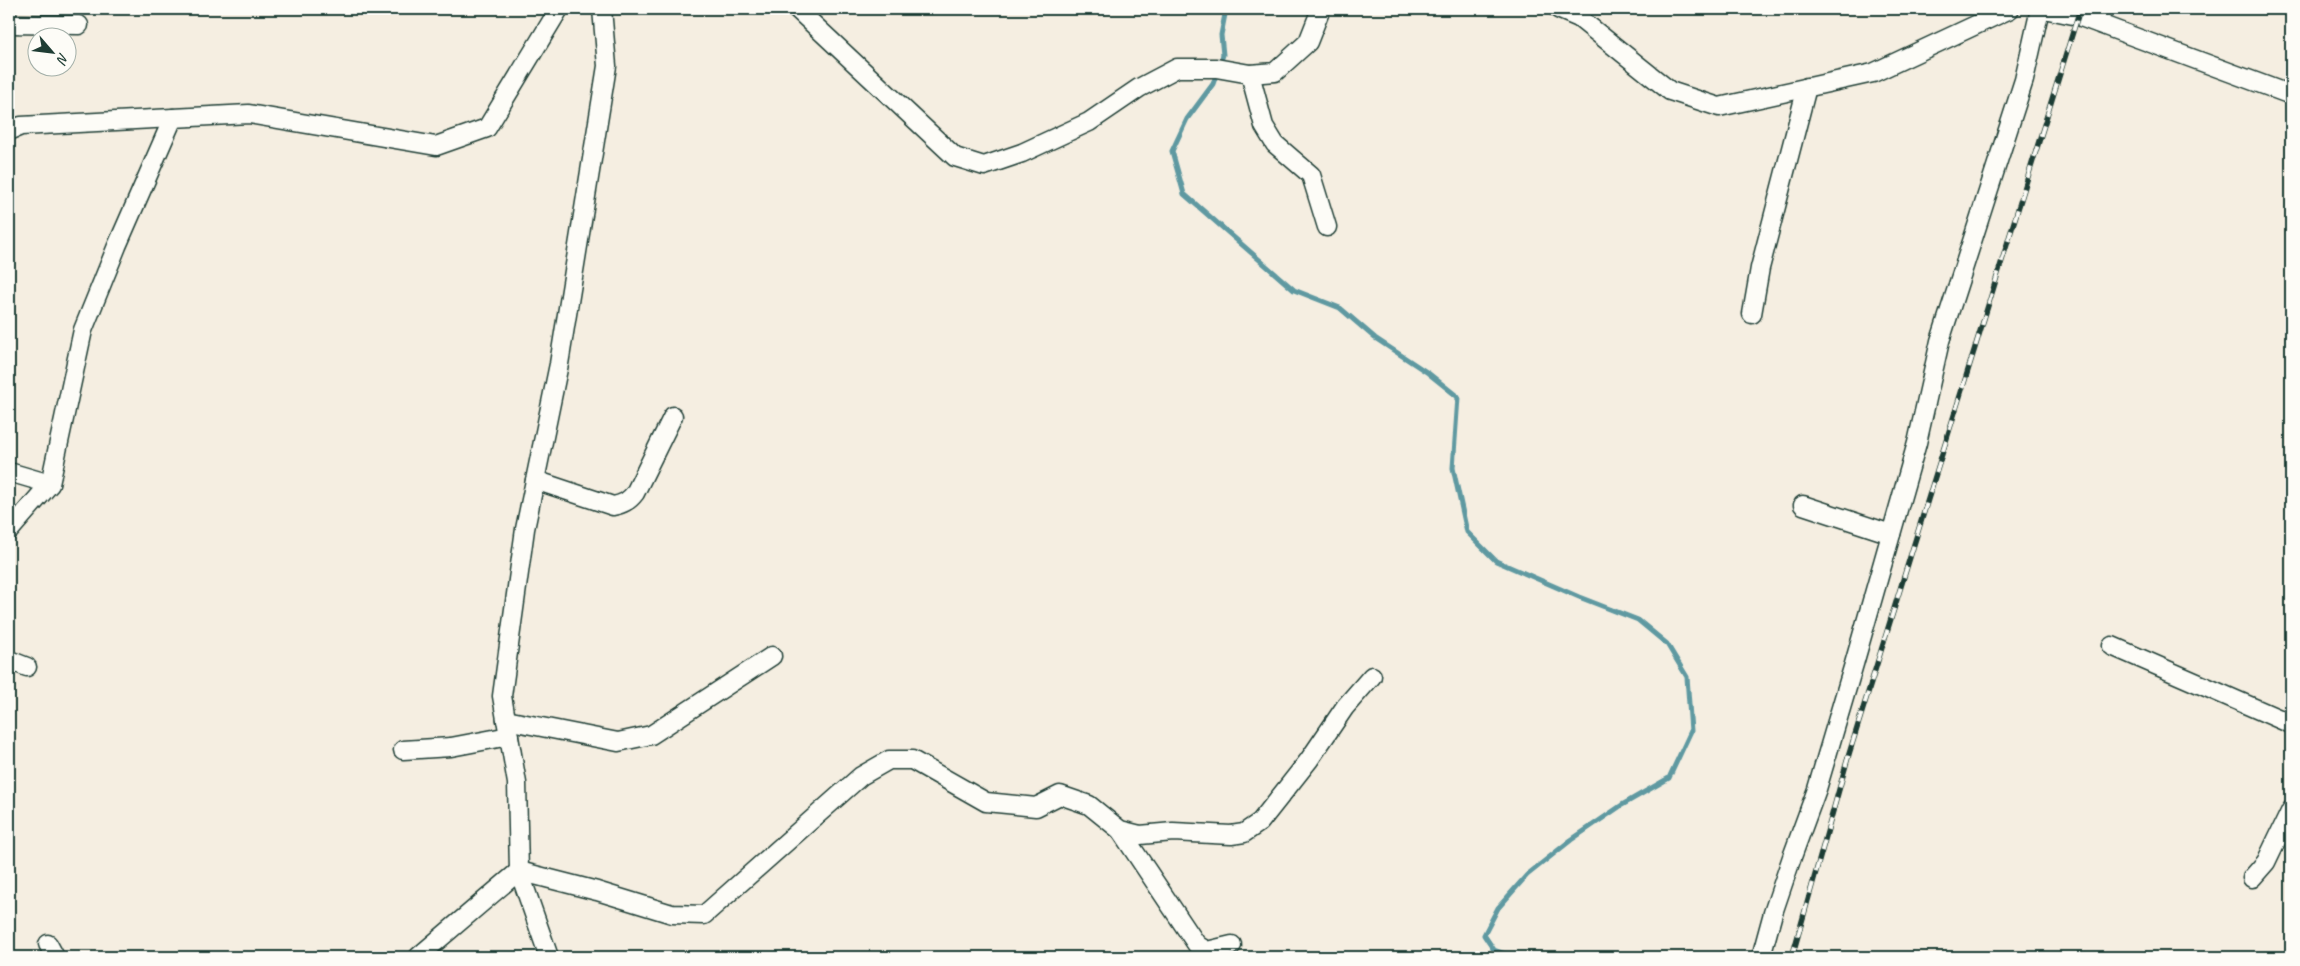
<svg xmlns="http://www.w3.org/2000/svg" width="2300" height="966" viewBox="0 0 2300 966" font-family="Caveat,sans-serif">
<rect width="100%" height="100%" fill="#f5eee1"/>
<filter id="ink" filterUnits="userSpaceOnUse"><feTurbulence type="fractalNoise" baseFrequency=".02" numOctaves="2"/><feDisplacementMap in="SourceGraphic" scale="10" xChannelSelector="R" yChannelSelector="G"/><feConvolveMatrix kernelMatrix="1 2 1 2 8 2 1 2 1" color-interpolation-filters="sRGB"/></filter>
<g filter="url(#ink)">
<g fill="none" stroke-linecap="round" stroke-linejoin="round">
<!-- stream -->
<polyline stroke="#5f99a1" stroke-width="5" points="1226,9 1221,35 1223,55 1213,84 1187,119 1172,151 1184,194 1294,290 1340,308 1375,338 1428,373 1458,397 1453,468 1467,532 1496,561 1579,597 1638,620 1667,644 1687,677 1691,731 1669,778 1622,805 1571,840 1527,875 1498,908 1484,935 1494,950 1514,957"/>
<defs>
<g id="minor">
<polyline points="797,9 955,157 984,166 1022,153 1089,122 1139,88 1177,68 1216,68 1250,74 1275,72 1308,42 1321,9"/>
<polyline points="1558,9 1579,18 1670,91 1719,107 1873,73 2010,9"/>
<polyline points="2044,9 2078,16 2291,95"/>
<polyline points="2098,23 2103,9"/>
<polyline points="9,24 79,25"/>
<polyline points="1250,74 1264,126 1275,144 1311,175 1327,227"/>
<polyline points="9,131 21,126 249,114 436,146 487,128 559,9"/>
<polyline points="1752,314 1760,268 1807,87"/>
<polyline points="9,472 50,484"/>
<path d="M535,480l78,26c10,-2 16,-5 22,-13l38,-77"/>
<polyline points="1803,505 1891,534"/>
<polyline points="9,531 50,484 83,330 117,246 173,118"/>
<polyline points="2112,646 2291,724"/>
<polyline points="9,660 27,667"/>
<polyline points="506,720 618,742 651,735 772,656"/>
<polyline points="403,750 451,747 509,736"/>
<polyline points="1120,830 1197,945 1207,951 1232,945"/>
<polyline points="519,871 597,891 672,914 704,915 861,776 889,760 912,760 986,802 1036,807 1060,795 1089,805 1120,830 1140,835 1173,832 1231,835 1244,833 1260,822 1309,760 1345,707 1372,676"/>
<polyline points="2252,878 2266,862 2291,810"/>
<polyline points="48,944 55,957"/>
<polyline points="418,957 519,871"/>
<polyline points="549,957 519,871 517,783 502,696 525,529 559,364 607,66 602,9"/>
<polyline points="1761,957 1773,913 1792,857 1817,789 1854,664 1917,443 1940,341 2024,80 2040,9"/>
</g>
</defs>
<!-- minor casing -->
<use href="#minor" stroke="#1f3d34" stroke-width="21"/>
<!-- minor -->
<use href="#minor" stroke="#fdfcf7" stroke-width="18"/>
<defs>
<polyline id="rail" points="1792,957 1849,754 2080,9"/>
</defs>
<!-- rail casing -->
<use href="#rail" stroke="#1f3d34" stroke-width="5.5"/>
<!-- rail -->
<use href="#rail" stroke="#fdfcf7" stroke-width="4" stroke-dasharray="11" stroke-linecap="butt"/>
</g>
</g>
<!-- margin -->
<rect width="2300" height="966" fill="none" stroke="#fdfcf7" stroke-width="30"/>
<rect x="15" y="15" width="2270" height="936" fill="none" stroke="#1f3d34" stroke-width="2" filter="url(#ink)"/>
<!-- north arrow -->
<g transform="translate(52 52) rotate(118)"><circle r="24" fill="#fdfcf7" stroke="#a4b0a9"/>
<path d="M0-4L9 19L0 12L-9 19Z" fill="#1f3d34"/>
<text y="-8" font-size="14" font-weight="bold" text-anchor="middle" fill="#1f3d34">N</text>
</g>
</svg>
